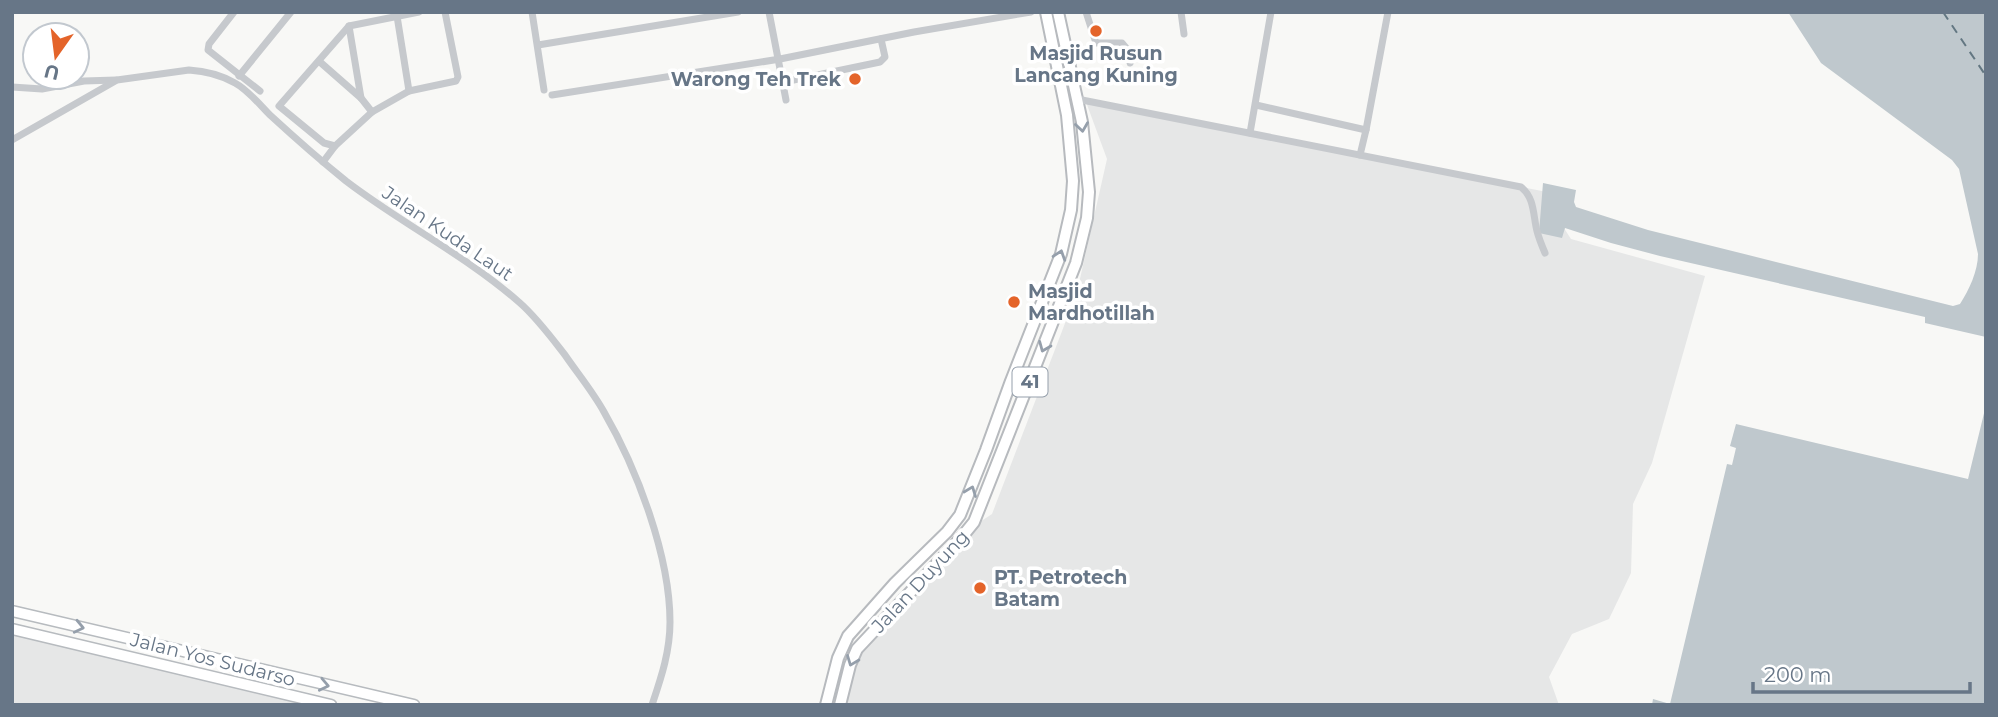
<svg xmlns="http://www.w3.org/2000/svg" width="1998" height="717" viewBox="0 0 1998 717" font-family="Montserrat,sans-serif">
<rect width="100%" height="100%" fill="#f8f8f6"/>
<!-- built -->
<g fill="#e6e7e7">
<polygon points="1086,102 1547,192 1560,222 1571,239 1705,276 1652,463 1633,504 1631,573 1609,619 1572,634 1549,677 1559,705 837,705 849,650 960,535 992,514 1077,292 1107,159"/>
<polygon points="12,634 317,705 12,705"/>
</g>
<!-- water -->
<g fill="#bfc8cd">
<path d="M1788,12h198v325l-61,-14v-6l-265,-61 -49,-13 -46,-15 -3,10 -23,-5 4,-50 33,7 -2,12 2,5 72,23 305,76 7,-2c9,-14 18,-33 18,-50l-19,-85 -7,-9 -131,-97z"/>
<polygon points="1986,405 1986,705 1652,705 1653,699 1670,704 1727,464 1732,465 1736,448 1730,446 1736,424 1968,479"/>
</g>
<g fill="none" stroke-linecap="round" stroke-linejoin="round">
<!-- ferry -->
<polyline stroke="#637782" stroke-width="2" stroke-dasharray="9 7" stroke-linecap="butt" points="1943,12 1986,76"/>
<defs>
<g id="major">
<polyline points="12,611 414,705"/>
<polyline points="12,629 331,705"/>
</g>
<g id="highway">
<polyline points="826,705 838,658 848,636 895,583 947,532 960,515 986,450 1011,381 1061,254 1071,210 1073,181 1067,115 1046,12"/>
<polyline points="840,705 850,665 857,649 961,538 974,522 1076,263 1087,218 1089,192 1082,122 1058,12"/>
</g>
</defs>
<!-- major casing -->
<use href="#major" stroke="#b7bbbf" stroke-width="13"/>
<!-- highway casing -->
<use href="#highway" stroke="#b7babe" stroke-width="14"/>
<!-- minor -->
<g stroke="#c6c9cd" stroke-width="7">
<polyline points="234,12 209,44 208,50 260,91"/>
<polyline points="419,12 349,26 279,106 324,143 335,146 372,112 409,91 456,81 458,77 445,12"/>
<polyline points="532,12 544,90"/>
<polyline points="769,12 786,100"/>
<polyline points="1086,12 1096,43 1122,43 1127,49 1130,63"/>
<polyline points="1181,12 1184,34"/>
<polyline points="397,16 409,91"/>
<polyline points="349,26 361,98"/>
<polyline points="538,45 738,12"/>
<polyline points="320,62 361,98 372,112"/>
<polyline points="239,76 291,12"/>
<polyline points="784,82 880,62 885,57 881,39"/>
<polyline points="12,87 42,89 84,81 116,80"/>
<polyline points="552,95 780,59 914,32 1031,12"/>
<path d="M1077,99l444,88c14,11 12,29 16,44 2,8 5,15 8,22"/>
<polyline points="1256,105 1366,130"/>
<polyline points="1250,133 1271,12"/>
<path d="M12,140l105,-60 72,-10c16,1 32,5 46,13 13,7 25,22 35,32 25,23 50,45 76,66 56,43 121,75 174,122 17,15 31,34 45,52 13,19 28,37 39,57 33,57 66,144 66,210 0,30 -9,56 -18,83"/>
<polyline points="1360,155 1366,130 1388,12"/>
<polyline points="323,162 335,146"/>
</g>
<!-- major -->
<use href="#major" stroke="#fff" stroke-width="10"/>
<!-- highway -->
<use href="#highway" stroke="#fff" stroke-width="10"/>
</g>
<!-- one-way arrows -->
<defs><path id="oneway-chevron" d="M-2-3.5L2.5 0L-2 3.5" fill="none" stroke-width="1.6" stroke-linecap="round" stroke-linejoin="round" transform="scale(1.75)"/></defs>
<g stroke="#959fab">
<use href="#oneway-chevron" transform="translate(1082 127) rotate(82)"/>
<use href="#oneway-chevron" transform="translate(1060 255) rotate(-72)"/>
<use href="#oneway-chevron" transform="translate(1044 347) rotate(112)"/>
<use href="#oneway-chevron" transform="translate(971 491) rotate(-69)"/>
<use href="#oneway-chevron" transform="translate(79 627) rotate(13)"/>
<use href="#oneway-chevron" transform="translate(852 661) rotate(111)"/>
<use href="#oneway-chevron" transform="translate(324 685) rotate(12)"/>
</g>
<!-- markers -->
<g fill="#e4642a" stroke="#fff" stroke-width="2.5">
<circle cx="1096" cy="31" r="7"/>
<circle cx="855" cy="79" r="7"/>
<circle cx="1014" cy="302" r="7"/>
<circle cx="980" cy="588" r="7"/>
</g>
<g text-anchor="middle" stroke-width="7" stroke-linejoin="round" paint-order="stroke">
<!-- shield labels -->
<rect fill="#fff" stroke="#959fab" stroke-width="2" x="1012.5" y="367.5" width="35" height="29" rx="5"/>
<g font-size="18" font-weight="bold" fill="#677687">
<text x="1030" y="388">41</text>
</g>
<!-- poi labels -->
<g font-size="19" font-weight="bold" fill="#677687" stroke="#fff" text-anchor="start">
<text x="1096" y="60" text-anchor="middle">Masjid Rusun<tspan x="1096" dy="22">Lancang Kuning</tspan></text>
<text x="841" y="86" text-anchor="end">Warong Teh Trek</text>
<text x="1028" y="298">Masjid<tspan x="1028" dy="22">Mardhotillah</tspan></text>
<text x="994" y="584">PT. Petrotech<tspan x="994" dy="22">Batam</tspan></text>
</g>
<!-- street labels -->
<g font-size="19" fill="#677687" stroke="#fff">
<text transform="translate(448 233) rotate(34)" y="7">Jalan Kuda Laut</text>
<text transform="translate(920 581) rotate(-47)" y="7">Jalan Duyung</text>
<text transform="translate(213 659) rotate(14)" y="7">Jalan Yos Sudarso</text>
</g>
</g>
<!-- border -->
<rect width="1998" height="717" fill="none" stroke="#677687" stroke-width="28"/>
<!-- north arrow -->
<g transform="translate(56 56) rotate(194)"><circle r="33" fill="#ffffff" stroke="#c2c8cf" stroke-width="2"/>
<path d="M0-5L12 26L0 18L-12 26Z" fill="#e4642a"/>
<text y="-10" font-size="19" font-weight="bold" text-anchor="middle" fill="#677687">U</text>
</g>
<!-- scale -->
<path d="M1753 682v10h217v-10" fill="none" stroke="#677687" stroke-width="3.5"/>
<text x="1764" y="682" font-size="21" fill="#677687" stroke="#ffffff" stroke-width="5" paint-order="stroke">200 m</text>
</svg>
